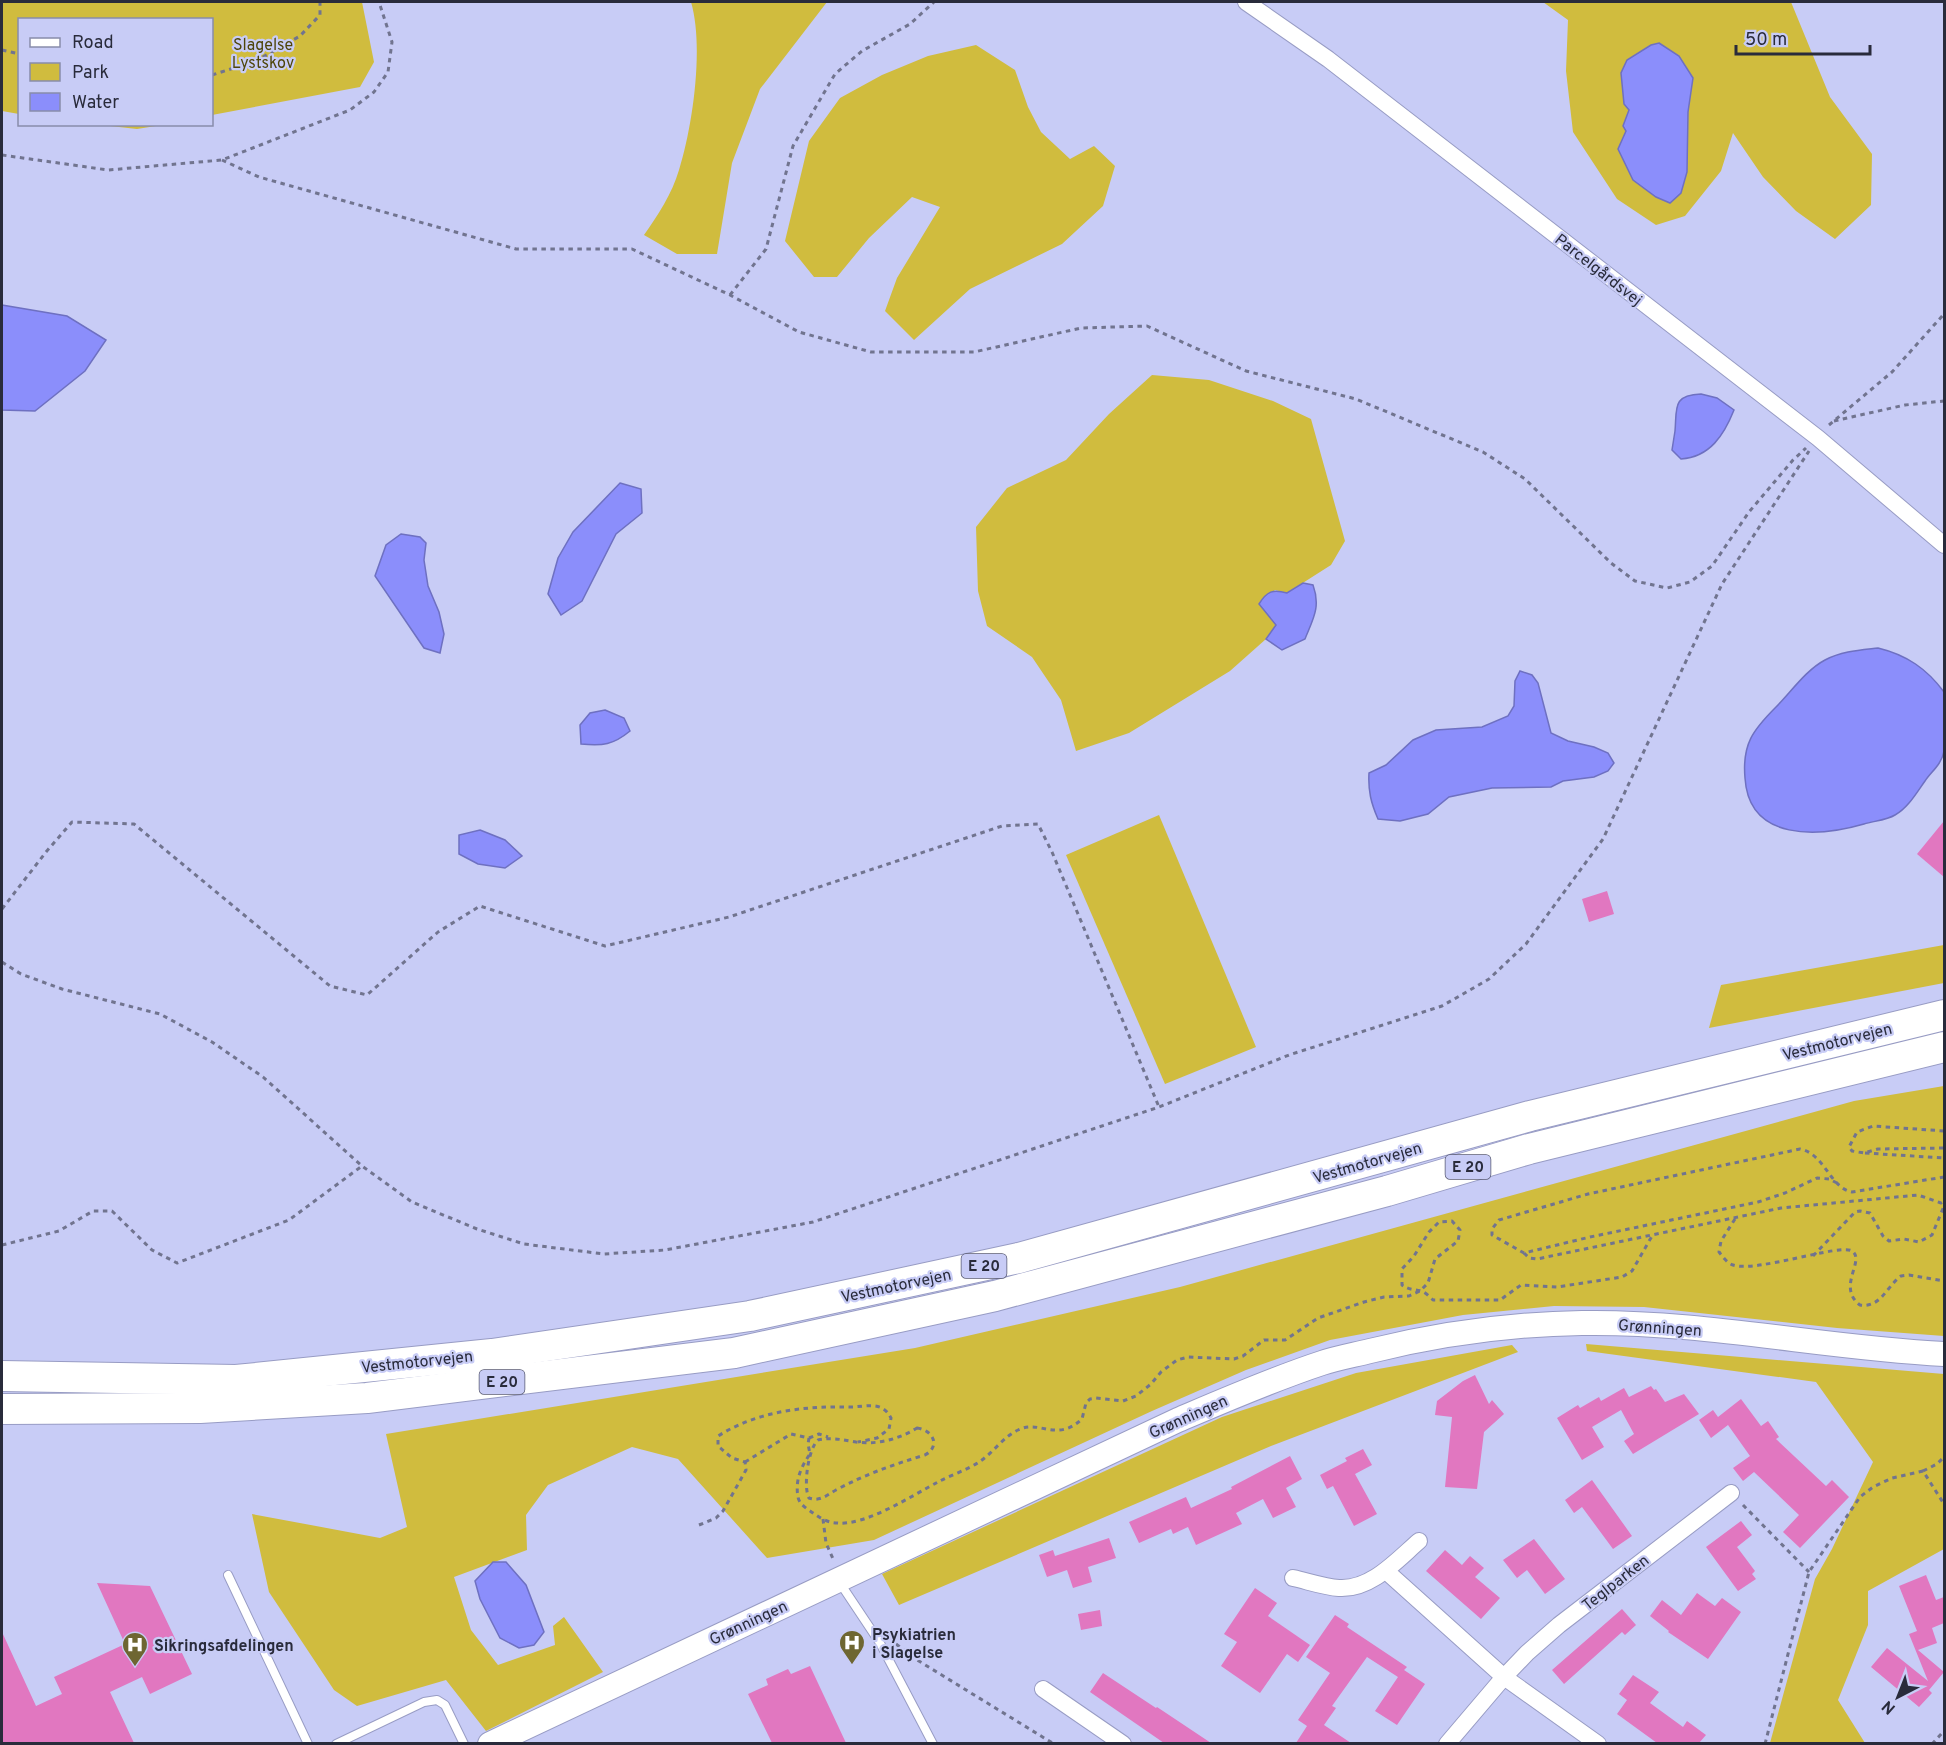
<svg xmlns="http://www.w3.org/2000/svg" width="1946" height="1745" viewBox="0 0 1946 1745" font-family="Overpass,sans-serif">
<rect width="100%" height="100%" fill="#c8ccf6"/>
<!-- green -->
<g fill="#d0bc3e">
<polygon points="2,2 362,2 374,62 360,87 212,115 212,20 20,20 19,114 2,111"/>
<path d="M691,2h136l-67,87 -28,74 -15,91h-40l-33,-19c14,-20 28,-41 35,-65 14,-45 25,-124 12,-168z"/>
<polygon points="1543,2 1791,2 1830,97 1872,154 1871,205 1835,239 1796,211 1763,177 1733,133 1721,171 1685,216 1656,225 1617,199 1573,132 1566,71 1568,20"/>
<polygon points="976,45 1015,70 1028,107 1041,132 1070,159 1094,146 1115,166 1103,206 1062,244 970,289 914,340 885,311 897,278 940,207 912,197 869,238 837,277 814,277 785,241 809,141 840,98 882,75 928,56"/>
<polygon points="101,125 162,125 137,129"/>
<polygon points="1152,375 1209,380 1273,401 1311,419 1345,541 1331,565 1287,593 1275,590 1259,604 1277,625 1266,639 1230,671 1129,733 1076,751 1061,700 1032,657 987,626 978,591 976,527 1007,488 1066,460 1109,414"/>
<polygon points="1159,815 1256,1047 1165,1084 1066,855"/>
<polygon points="1944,945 1944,983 1709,1028 1721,985"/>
<polygon points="1944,1086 1944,1336 1837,1328 1644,1307 1554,1306 1463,1315 1330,1340 1246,1370 1152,1411 874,1540 767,1558 678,1459 632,1447 548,1485 526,1515 527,1550 454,1577 471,1630 498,1665 555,1645 553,1626 564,1617 603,1672 486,1731 446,1680 357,1706 334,1690 269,1592 252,1514 380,1538 407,1527 386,1434 915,1348 1180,1287 1854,1101"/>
<polygon points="1586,1344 1944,1374 1944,1549 1868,1591 1868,1625 1838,1700 1865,1743 1770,1743 1815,1579 1832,1549 1873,1462 1816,1382 1587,1351"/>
<polygon points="1512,1345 1518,1352 1271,1446 899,1605 882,1574 1222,1417 1356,1373"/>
</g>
<!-- water -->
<g fill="#8b8efb" stroke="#6e70c1" stroke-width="1.5">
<polygon points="1659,43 1679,56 1693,78 1688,112 1687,172 1681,193 1670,203 1656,197 1633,180 1618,149 1626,131 1623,126 1629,110 1624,104 1621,73 1627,60 1651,45"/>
<polygon points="2,305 67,316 106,340 85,371 35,411 2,410"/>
<path d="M1701,394l16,4 17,12c-10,25 -24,47 -53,49l-9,-9c1,-6 2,-13 3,-19 2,-23 -3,-36 26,-37z"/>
<polygon points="620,483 641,489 642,513 616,534 582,601 561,615 548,594 558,558 573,532"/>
<polygon points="401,534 420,537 426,543 424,560 428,586 439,612 444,634 440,653 424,648 375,576 386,545"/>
<path d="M1303,583l10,2c8,22 0,34 -8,54l-23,11 -16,-11 10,-14 -17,-21c8,-13 14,-15 28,-11z"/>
<path d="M1878,648c29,7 49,21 66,44 1,17 2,44 0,59 -2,13 -13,21 -19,30 -8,11 -17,27 -30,34 -8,5 -21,6 -31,9 -45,13 -115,18 -119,-46 -3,-34 8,-48 31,-71 15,-15 30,-37 49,-47 17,-9 36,-10 53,-12z"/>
<path d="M1520,671l12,4 6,8 13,50 17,8 26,6 14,6 6,10 -6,8 -14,6 -31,4 -12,6 -59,1 -43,9 -21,17 -28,7 -22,-2c-7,-16 -10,-28 -9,-46l17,-8 27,-25 23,-10 46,-3 26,-11 6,-10 1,-25z"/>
<path d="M605,710l19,8 6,13c-17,14 -27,15 -49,13l-1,-19 10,-12z"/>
<polygon points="480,830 505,840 522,856 505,868 478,864 459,854 459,835"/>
<polygon points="493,1562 506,1562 526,1585 544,1632 534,1645 519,1648 500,1638 480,1599 475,1581"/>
</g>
<!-- building -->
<g fill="#e177c0">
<polygon points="1944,821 1944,877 1917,854"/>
<polygon points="1607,891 1614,914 1589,922 1582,899"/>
<polygon points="1475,1375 1489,1404 1492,1400 1504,1414 1484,1432 1477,1489 1445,1487 1452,1417 1435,1415 1437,1401 1463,1381"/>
<polygon points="1651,1386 1654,1390 1656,1389 1665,1402 1684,1394 1699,1414 1633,1454 1624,1441 1634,1434 1621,1410 1592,1427 1604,1447 1582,1460 1557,1418 1578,1405 1580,1408 1599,1397 1601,1401 1624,1388 1629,1397"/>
<polygon points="1741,1399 1761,1426 1768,1421 1779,1437 1776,1439 1826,1486 1832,1480 1849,1497 1800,1548 1783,1532 1799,1515 1754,1472 1743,1481 1733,1468 1750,1456 1728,1425 1711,1438 1699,1420 1713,1410 1718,1417"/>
<polygon points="1363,1449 1372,1465 1355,1474 1377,1514 1354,1526 1333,1486 1327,1489 1320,1475 1347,1461 1345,1458"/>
<polygon points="1290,1456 1302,1479 1286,1488 1296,1507 1273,1518 1263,1499 1236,1513 1242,1524 1196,1545 1188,1527 1173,1534 1171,1529 1139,1543 1129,1522 1186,1497 1191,1508 1232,1489 1231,1487"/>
<polygon points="1592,1480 1632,1536 1613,1549 1582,1507 1574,1513 1565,1500"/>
<polygon points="1741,1521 1752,1535 1737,1547 1755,1571 1752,1574 1756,1579 1738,1591 1706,1547"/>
<polygon points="1109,1538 1116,1558 1088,1567 1092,1582 1073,1588 1067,1570 1047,1577 1039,1555 1053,1550 1055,1556"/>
<polygon points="1534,1539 1565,1579 1545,1594 1527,1570 1517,1578 1503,1560"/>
<polygon points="1445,1550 1462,1565 1470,1556 1484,1568 1475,1577 1500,1598 1481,1619 1426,1571"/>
<polygon points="1926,1575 1936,1600 1944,1597 1944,1623 1932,1628 1937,1643 1918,1650 1944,1672 1929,1690 1932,1693 1919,1707 1871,1667 1887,1648 1928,1681 1909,1634 1917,1631 1899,1586"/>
<polygon points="97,1583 150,1586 192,1674 150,1694 142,1677 110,1692 134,1743 2,1743 2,1632 36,1706 62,1694 54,1677 125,1644"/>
<polygon points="1255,1588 1277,1603 1268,1616 1310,1645 1298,1662 1287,1654 1260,1693 1221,1666 1237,1642 1224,1634"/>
<polygon points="1697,1593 1715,1606 1722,1598 1741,1612 1708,1659 1668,1632 1669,1631 1650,1616 1662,1600 1681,1615"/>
<polygon points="1622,1609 1636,1625 1625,1635 1622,1632 1564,1684 1552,1670"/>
<polygon points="1100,1610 1102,1626 1081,1630 1078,1614"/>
<polygon points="1335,1615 1349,1624 1347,1627 1407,1667 1404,1670 1425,1684 1397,1725 1375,1711 1398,1677 1367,1657 1332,1706 1336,1708 1324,1725 1351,1743 1296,1743 1307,1726 1298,1720 1330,1673 1306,1657"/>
<polygon points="810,1666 846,1743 772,1743 748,1694 768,1685 766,1679 788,1669 791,1674"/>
<polygon points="1103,1673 1156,1708 1157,1707 1211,1743 1164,1743 1090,1692"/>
<polygon points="1633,1675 1659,1692 1650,1703 1683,1727 1687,1721 1706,1735 1699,1743 1657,1743 1617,1714 1627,1700 1619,1694"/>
</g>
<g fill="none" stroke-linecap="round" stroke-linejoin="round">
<defs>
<g id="service">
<polyline points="228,1575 308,1744"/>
<polyline points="840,1583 880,1643 933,1744"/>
<polyline points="336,1744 424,1702 437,1700 445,1705 464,1744"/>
</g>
<g id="minor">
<polyline points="1246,2 1328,59 1818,438 1944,545"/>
<polyline points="1386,1571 1504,1677 1598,1744"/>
<path d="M1293,1578c14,3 31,9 46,10 32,2 58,-28 80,-47"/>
<polyline points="1043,1689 1123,1744"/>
<polyline points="1447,1744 1504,1677 1527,1653 1559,1625 1731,1493"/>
</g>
<path id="secondary" d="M490,1744l688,-324c47,-20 95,-41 144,-57 15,-5 32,-8 48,-12 69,-17 141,-27 212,-28 121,-2 242,25 362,31"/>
<g id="motorway">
<polyline points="2,1376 236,1380 492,1354 750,1316 1019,1258 1530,1116 1944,1015"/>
<polyline points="2,1409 200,1408 367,1398 734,1353 995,1296 1387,1191 1529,1149 1944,1047"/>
</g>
</defs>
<!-- service casing -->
<use href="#service" stroke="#989cc4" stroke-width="10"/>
<!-- minor casing -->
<use href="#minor" stroke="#989cc4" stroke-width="18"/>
<!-- secondary casing -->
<use href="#secondary" stroke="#989cc4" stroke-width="26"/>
<!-- motorway casing -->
<use href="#motorway" stroke="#989cc4" stroke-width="32"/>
<!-- path -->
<g stroke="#71748f" stroke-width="3" stroke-dasharray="4.5 4.5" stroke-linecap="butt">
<polyline points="2,50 20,54"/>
<polyline points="212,75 256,61 300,36 320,15 320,2"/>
<polyline points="2,155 108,170 222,160 350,110 374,92 388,72 392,42 379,2"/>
<polyline points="222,160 259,177 516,249 632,249 730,295 799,332 871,352 974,352 1081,328 1147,326 1246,371 1356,399 1483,452 1525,479 1611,563 1635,581 1667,588 1690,582 1712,566 1749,512 1793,460 1806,448"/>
<polyline points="730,295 766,249 793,146 835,74 862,51 910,24 934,2"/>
<polyline points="1834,421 1905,405 1944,401"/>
<polyline points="1829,425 1892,372 1944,314"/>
<polyline points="2,909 46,852 72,822 134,824 330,986 367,995 438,932 480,906 605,946 729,917 1002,826 1038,824 1052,852 1159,1107"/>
<polyline points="2,962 21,974 62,989 160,1014 212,1042 263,1077 362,1166 412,1202 477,1229 524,1244 604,1254 665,1250 813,1222 1159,1107 1289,1055 1442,1006 1489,979 1526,944 1603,839 1722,584 1809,451"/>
<polyline points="1944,1131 1873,1126 1857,1132 1849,1147 1852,1151 1864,1153 1878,1149 1944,1148"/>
<polyline points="1865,1153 1944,1158"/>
<path d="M1837,1183l-8,-4 -12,-1 -32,15 -27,9 -168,35 -66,16 -32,-18v-6l7,-9 89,-26 212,-45c25,5 30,39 52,43l92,-15"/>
<path d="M1735,1219l-14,22 -2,11c4,5 8,11 14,13 23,8 108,-22 119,-14 14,9 -16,36 8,54 21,3 26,-18 41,-29l8,-1 35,6"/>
<polyline points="2,1245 59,1231 93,1211 112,1211 152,1250 177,1263 289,1220 362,1166"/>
<polyline points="1524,1253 1529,1258 1537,1259 1781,1208 1918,1195 1941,1203 1944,1201"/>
<polyline points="1813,1256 1855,1212 1860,1211 1870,1213 1883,1236 1889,1241 1904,1239 1919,1242 1932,1235 1944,1206"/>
<path d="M917,1428c16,2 24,18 8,27 -33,10 -59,19 -89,35 -9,5 -16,12 -27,8 -6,-11 -1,-49 9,-58 14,-3 25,0 38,2 22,3 43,-3 61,-14z"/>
<polyline points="809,1438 819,1434 828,1437"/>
<path d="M745,1462l46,-28 18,4 -1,6 2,10c-9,13 -15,26 -12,43 1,7 9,12 15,16 7,5 15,10 24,10 29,3 76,-28 101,-41 13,-7 29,-12 41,-20 14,-9 24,-25 39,-32 22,-11 38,13 64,-11l4,-16 4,-4 6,-1 27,3 13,-5 15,-12 10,-12 16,-12 11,-3 46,2 9,-3 21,-16h21l33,-22 46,-16 20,-5 25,-1 11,-5 8,-8 7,-24 23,-18 2,-11 -8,-9 -13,1 -10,10 -15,24 -12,13v16c7,5 11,4 19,6 4,1 9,6 12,9h67l21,-15 36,2 65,-10 10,-6 20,-35"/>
<polyline points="1923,1471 1937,1464 1944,1457"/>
<polyline points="1743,1505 1809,1572"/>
<polyline points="823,1519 826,1543 834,1561"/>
<path d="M699,1525l17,-7 7,-7 23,-41 -1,-8 -13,-4 -14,-12v-10c40,-25 86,-30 132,-29 16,0 32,-7 41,11l-2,11 -12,9 -19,4"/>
<polyline points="896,1644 914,1658 1054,1744"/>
<polyline points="1765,1744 1809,1572 1860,1497 1873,1487 1892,1478 1923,1471 1944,1504"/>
<polyline points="1932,1744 1944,1731"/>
</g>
<!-- service -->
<use href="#service" stroke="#fff" stroke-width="8"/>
<!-- minor -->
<use href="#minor" stroke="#fff" stroke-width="16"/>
<!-- secondary -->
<use href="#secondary" stroke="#fff" stroke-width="24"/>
<!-- motorway -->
<use href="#motorway" stroke="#fff" stroke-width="30"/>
</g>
<!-- icons -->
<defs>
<symbol id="hospital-pin" viewBox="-11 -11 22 30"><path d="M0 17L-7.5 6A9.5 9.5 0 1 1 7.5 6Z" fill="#6e6632" stroke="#c8ccf6"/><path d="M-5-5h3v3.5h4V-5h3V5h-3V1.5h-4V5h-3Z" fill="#fff"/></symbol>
</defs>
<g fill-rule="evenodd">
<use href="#hospital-pin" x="837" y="1628" width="30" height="40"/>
<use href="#hospital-pin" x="120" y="1630" width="30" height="40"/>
</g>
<g text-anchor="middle" stroke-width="4.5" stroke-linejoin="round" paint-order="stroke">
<!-- shield labels -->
<g fill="#c8ccf6" stroke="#595b73" stroke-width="1.5">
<rect x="1445.5" y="1155" width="45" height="24" rx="4.5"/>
<rect x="961.5" y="1254" width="45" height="24" rx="4.5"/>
<rect x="479.5" y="1370" width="45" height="24" rx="4.5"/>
</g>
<g font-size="15" font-weight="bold" fill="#292b3b">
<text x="1468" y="1172">E 20</text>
<text x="984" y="1271">E 20</text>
<text x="502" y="1387">E 20</text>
</g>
<!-- park labels -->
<g font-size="16" fill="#4e450a" stroke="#c8ccf6">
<text x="263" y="50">Slagelse<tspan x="263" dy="18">Lystskov</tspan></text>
</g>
<!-- street labels -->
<g font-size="16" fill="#292b3b" stroke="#c8ccf6">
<text transform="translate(1599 269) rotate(38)" y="6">Parcelgårdsvej</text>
<text transform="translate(1837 1041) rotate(-14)" y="6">Vestmotorvejen</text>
<text transform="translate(1367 1162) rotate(-16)" y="6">Vestmotorvejen</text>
<text transform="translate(896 1285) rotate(-12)" y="6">Vestmotorvejen</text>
<text transform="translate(1660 1327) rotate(4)" y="6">Grønningen</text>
<text transform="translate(417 1361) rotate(-6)" y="6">Vestmotorvejen</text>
<text transform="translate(1188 1416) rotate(-24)" y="6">Grønningen</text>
<text transform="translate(1615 1582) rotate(-38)" y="6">Teglparken</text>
<text transform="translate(748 1622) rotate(-25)" y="6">Grønningen</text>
</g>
<!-- poi labels -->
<g font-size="16" font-weight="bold" fill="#292b3b" stroke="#c8ccf6" text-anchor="start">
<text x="872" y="1640">Psykiatrien<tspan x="872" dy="18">i Slagelse</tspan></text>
<text x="154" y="1651">Sikringsafdelingen</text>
</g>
</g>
<!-- border -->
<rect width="1946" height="1745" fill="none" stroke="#292b3b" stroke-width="6"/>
<!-- legend -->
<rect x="18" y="18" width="195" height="108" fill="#c8ccf6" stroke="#888cab" stroke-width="1.5"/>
<rect x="30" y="38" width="30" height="9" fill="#ffffff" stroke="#888cab" stroke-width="1.5"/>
<text x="72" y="48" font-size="18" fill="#292b3b">Road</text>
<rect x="30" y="63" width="30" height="18" fill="#d0bc3e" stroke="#888cab" stroke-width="1.5"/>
<text x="72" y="78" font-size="18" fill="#292b3b">Park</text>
<rect x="30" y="93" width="30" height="18" fill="#8b8efb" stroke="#888cab" stroke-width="1.5"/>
<text x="72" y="108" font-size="18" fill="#292b3b">Water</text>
<!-- north arrow -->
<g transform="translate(1898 1697) rotate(222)" stroke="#c8ccf6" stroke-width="4.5" paint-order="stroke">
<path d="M0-4.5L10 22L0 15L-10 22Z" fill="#292b3b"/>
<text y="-9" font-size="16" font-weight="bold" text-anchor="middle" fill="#292b3b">N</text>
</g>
<!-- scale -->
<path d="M1736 45v9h134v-9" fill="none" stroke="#292b3b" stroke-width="3"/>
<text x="1745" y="45" font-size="18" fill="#292b3b" stroke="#c8ccf6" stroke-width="4.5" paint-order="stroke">50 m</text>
</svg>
